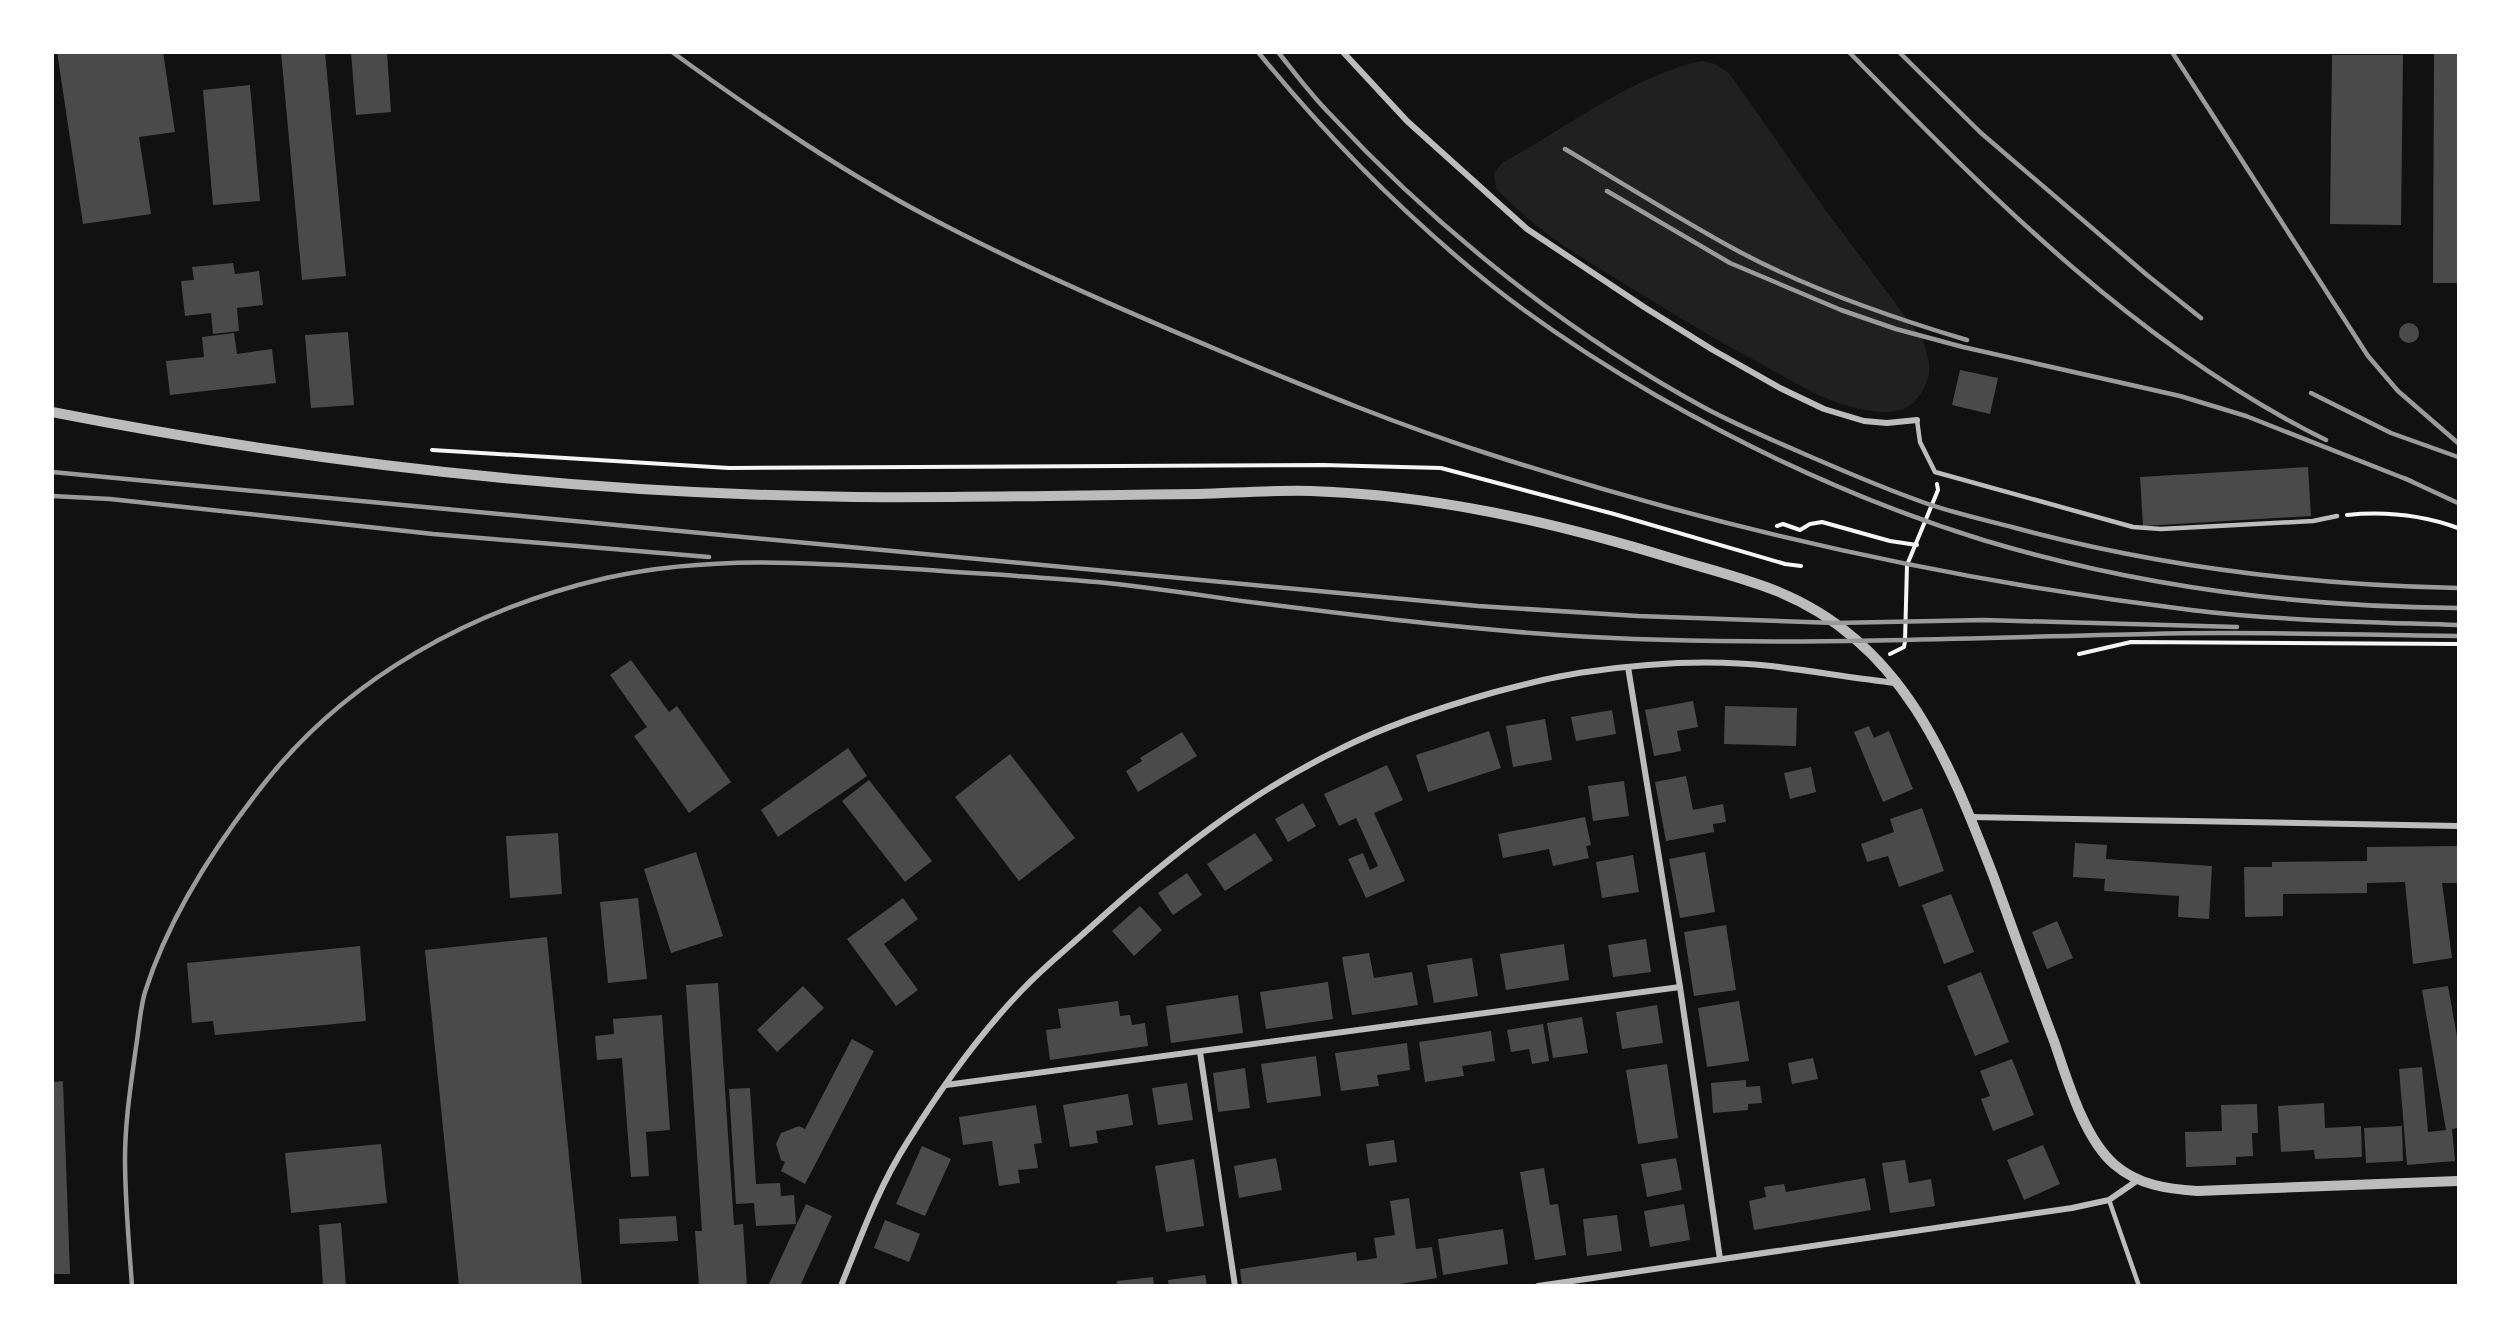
<svg xmlns="http://www.w3.org/2000/svg" width="2511" height="1338" viewBox="0 0 2511 1338" font-family="'Titillium Web',sans-serif">
<rect width="100%" height="100%" fill="#111"/>
<!-- green -->
<path fill="#202020" d="M1701,61l14,3 14,9 92,131 102,136c7,24 11,34 -4,56 -14,22 -44,17 -67,11 -28,-7 -53,-22 -78,-36 -45,-24 -88,-49 -131,-76 -44,-27 -98,-57 -134,-94 -4,-4 -10,-9 -13,-13 -1,-4 -1,-10 -2,-14l8,-11c63,-34 128,-86 199,-102z"/>
<!-- building -->
<g fill="#4a4a4a">
<polygon points="57,52 163,52 175,132 139,137 151,214 83,224"/>
<polygon points="281,52 325,52 346,276 302,280"/>
<polygon points="351,52 387,52 391,112 356,115"/>
<polygon points="2434,52 2458,52 2458,283 2433,283"/>
<polygon points="2332,55 2403,55 2401,225 2330,224"/>
<polygon points="250,85 260,201 213,205 203,90"/>
<polygon points="233,263 235,274 259,271 263,305 237,308 239,331 213,334 211,313 185,316 181,281 194,280 192,267"/>
<circle cx="2409" cy="333" r="10"/>
<polygon points="348,332 354,405 311,408 305,335"/>
<polygon points="234,333 237,354 272,349 276,383 170,395 166,361 204,357 202,337"/>
<polygon points="1960,370 1998,378 1990,414 1952,405"/>
<polygon points="2308,467 2311,516 2143,526 2140,477"/>
<polygon points="631,660 669,712 677,706 731,782 689,813 634,736 647,727 610,675"/>
<polygon points="1693,701 1698,727 1677,731 1681,751 1654,756 1645,710"/>
<polygon points="1725,706 1797,708 1796,746 1724,744"/>
<polygon points="1612,710 1616,734 1576,741 1571,717"/>
<polygon points="1545,719 1552,760 1513,767 1506,726"/>
<polygon points="1869,726 1874,738 1889,731 1913,789 1883,802 1854,732"/>
<polygon points="1489,731 1501,768 1428,792 1416,755"/>
<polygon points="1182,732 1197,756 1138,792 1126,771 1142,761 1140,758"/>
<polygon points="848,748 867,776 778,837 761,810"/>
<polygon points="1010,754 1075,838 1019,881 955,797"/>
<polygon points="1387,765 1403,800 1374,813 1405,881 1366,898 1348,859 1363,853 1370,870 1378,866 1356,818 1339,826 1324,794"/>
<polygon points="1811,767 1816,792 1790,799 1784,773"/>
<polygon points="1686,776 1693,810 1723,804 1726,822 1713,824 1714,832 1666,841 1655,782"/>
<polygon points="869,780 932,861 905,882 842,801"/>
<polygon points="1624,781 1629,816 1593,821 1588,786"/>
<polygon points="1303,803 1316,826 1288,842 1275,819"/>
<polygon points="1922,808 1944,871 1899,887 1888,856 1867,862 1861,844 1894,832 1890,819"/>
<polygon points="1585,817 1591,845 1586,846 1589,858 1553,866 1549,849 1503,858 1498,834"/>
<polygon points="558,833 562,894 510,898 506,836"/>
<polygon points="1255,833 1273,860 1225,891 1207,864"/>
<polygon points="2075,843 2107,845 2106,859 2212,866 2209,919 2178,917 2179,896 2104,891 2105,879 2073,877"/>
<polygon points="2458,846 2458,883 2442,883 2452,958 2413,964 2405,882 2367,883 2367,893 2283,894 2283,916 2245,917 2244,867 2272,867 2272,862 2367,861 2367,847"/>
<polygon points="696,852 723,936 671,953 644,869"/>
<polygon points="1705,852 1715,912 1680,918 1669,859"/>
<polygon points="1633,855 1639,892 1602,898 1596,862"/>
<polygon points="1187,873 1202,895 1173,915 1158,893"/>
<polygon points="1951,894 1974,952 1944,964 1922,905"/>
<polygon points="638,898 647,979 608,983 600,902"/>
<polygon points="903,898 918,919 884,944 918,990 896,1006 847,939"/>
<polygon points="1140,906 1162,930 1134,956 1112,931"/>
<polygon points="2057,921 2073,958 2047,969 2032,932"/>
<polygon points="1726,925 1736,990 1694,996 1684,932"/>
<polygon points="547,937 582,1286 459,1286 425,950"/>
<polygon points="1646,939 1651,972 1613,977 1608,945"/>
<polygon points="1564,944 1569,980 1506,990 1500,954"/>
<polygon points="360,946 366,1021 215,1035 213,1021 192,1023 187,963"/>
<polygon points="1369,953 1374,978 1412,972 1418,1005 1352,1015 1342,957"/>
<polygon points="1472,958 1478,996 1434,1003 1427,965"/>
<polygon points="1981,972 2009,1042 1975,1056 1947,986"/>
<polygon points="1328,982 1333,1019 1266,1029 1260,992"/>
<polygon points="718,983 734,1225 743,1224 747,1286 699,1286 695,1231 702,1231 686,985"/>
<polygon points="803,986 824,1008 777,1052 757,1030"/>
<polygon points="2448,986 2458,1042 2458,1128 2452,1129 2455,1161 2407,1165 2399,1069 2422,1067 2428,1132 2446,1130 2422,990"/>
<polygon points="1238,995 1243,1033 1171,1043 1166,1006"/>
<polygon points="1118,1001 1120,1016 1130,1015 1132,1025 1145,1023 1148,1046 1050,1060 1046,1030 1061,1028 1058,1009"/>
<polygon points="1739,1001 1749,1061 1707,1067 1698,1008"/>
<polygon points="1657,1005 1663,1043 1622,1049 1616,1012"/>
<polygon points="662,1015 670,1130 646,1132 649,1176 631,1177 622,1058 597,1060 595,1036 614,1034 613,1019"/>
<polygon points="1582,1017 1588,1053 1553,1058 1547,1023"/>
<polygon points="1543,1024 1549,1061 1532,1064 1529,1049 1511,1052 1507,1030"/>
<polygon points="1491,1031 1495,1061 1462,1066 1464,1076 1425,1082 1419,1042"/>
<polygon points="852,1039 874,1051 805,1184 781,1171 785,1162 781,1160 776,1144 781,1133 799,1126 805,1129"/>
<polygon points="1407,1043 1410,1070 1377,1075 1379,1086 1341,1091 1335,1053"/>
<polygon points="1316,1056 1321,1096 1267,1103 1261,1064"/>
<polygon points="1813,1058 1818,1079 1792,1084 1788,1063"/>
<polygon points="2012,1059 2034,1115 1993,1131 1981,1099 1990,1096 1980,1071"/>
<polygon points="1667,1064 1678,1138 1638,1144 1626,1070"/>
<polygon points="1245,1068 1250,1108 1218,1112 1213,1073"/>
<polygon points="1746,1080 1746,1087 1760,1086 1762,1103 1748,1104 1748,1110 1713,1113 1711,1083"/>
<polygon points="63,1081 70,1274 52,1274 52,1082"/>
<polygon points="1187,1083 1193,1120 1158,1125 1152,1088"/>
<polygon points="750,1088 756,1184 780,1183 781,1196 794,1195 796,1224 756,1226 754,1203 736,1204 729,1089"/>
<polygon points="1128,1094 1133,1125 1096,1131 1098,1143 1070,1147 1063,1105"/>
<polygon points="2324,1103 2325,1128 2361,1126 2362,1157 2315,1159 2314,1150 2281,1152 2278,1106"/>
<polygon points="2257,1104 2258,1133 2252,1133 2253,1156 2236,1157 2236,1165 2186,1167 2185,1132 2222,1131 2221,1105"/>
<polygon points="1036,1105 1042,1143 1034,1144 1038,1168 1018,1170 1020,1183 999,1186 992,1141 963,1145 959,1117"/>
<polygon points="2402,1126 2403,1161 2366,1163 2364,1128"/>
<polygon points="1394,1140 1397,1162 1369,1166 1366,1144"/>
<polygon points="381,1144 387,1203 291,1213 285,1153"/>
<polygon points="2043,1145 2060,1184 2024,1200 2007,1160"/>
<polygon points="922,1146 951,1159 925,1216 896,1204"/>
<polygon points="1276,1158 1282,1190 1239,1198 1234,1166"/>
<polygon points="1676,1158 1682,1190 1647,1197 1641,1164"/>
<polygon points="1194,1159 1204,1226 1166,1232 1155,1166"/>
<polygon points="1905,1160 1909,1183 1931,1179 1935,1206 1890,1213 1882,1163"/>
<polygon points="1544,1168 1550,1205 1558,1204 1566,1255 1535,1260 1520,1172"/>
<polygon points="1865,1178 1871,1210 1754,1230 1749,1201 1766,1197 1764,1187 1784,1184 1786,1192"/>
<polygon points="1409,1198 1416,1249 1432,1247 1437,1278 1388,1286 1242,1286 1240,1269 1356,1252 1357,1261 1377,1258 1374,1238 1395,1235 1390,1201"/>
<polygon points="806,1204 832,1216 800,1286 768,1286"/>
<polygon points="1684,1204 1690,1240 1650,1247 1644,1211"/>
<polygon points="1617,1215 1622,1251 1587,1256 1583,1219"/>
<polygon points="676,1216 678,1241 620,1244 619,1219"/>
<polygon points="885,1220 920,1234 909,1262 874,1248"/>
<polygon points="341,1223 346,1286 323,1286 319,1225"/>
<polygon points="1503,1229 1508,1264 1443,1275 1438,1239"/>
<polygon points="1205,1275 1207,1286 1169,1286 1168,1280"/>
<polygon points="1153,1277 1154,1286 1117,1286 1117,1281"/>
</g>
<g fill="none" stroke-linecap="round" stroke-linejoin="round">
<!-- path -->
<g stroke="#f5f5f5" stroke-width="4">
<polyline points="432,450 729,468 1323,465 1441,468 1614,514 1785,564 1801,566"/>
<path d="M2347,515c39,-4 75,0 111,13"/>
<polyline points="1777,526 1783,524 1800,530 1810,524 1822,522 1890,541 1917,545"/>
<polyline points="1890,654 1904,647 1905,641 1907,565 1938,490 1937,484"/>
<polyline points="2079,654 2131,642 2458,644"/>
</g>
<!-- service -->
<g stroke="#bcbcbc" stroke-width="4.5">
<polyline points="1917,420 1920,442 1935,472 2133,527 2161,529 2313,521 2337,516"/>
<polyline points="2109,1200 2139,1286"/>
</g>
<!-- minor -->
<g stroke="#bcbcbc" stroke-width="6">
<polyline points="1343,52 1407,121 1527,229 1644,307 1713,350 1780,388 1824,409 1864,421 1887,423 1917,420"/>
<polyline points="1628,667 1680,987 1720,1259"/>
<polyline points="1970,817 2458,826"/>
<polyline points="1200,1052 1235,1286"/>
<polyline points="946,1085 1680,987"/>
<path d="M841,1286c20,-50 38,-100 67,-145 33,-53 72,-108 116,-153 21,-22 46,-42 68,-62 75,-68 157,-133 248,-177 49,-25 102,-42 155,-57 30,-8 60,-16 91,-20 60,-9 124,-13 185,-6 41,5 83,12 125,17"/>
<polyline points="1538,1286 2072,1208 2109,1200 2138,1180"/>
</g>
<!-- tertiary -->
<path stroke="#bcbcbc" stroke-width="10" d="M52,412c266,52 534,82 804,85 114,1 228,-2 342,-3 37,-1 76,-4 113,-3 124,4 242,31 360,67 36,11 74,20 108,34 124,51 169,167 214,283 20,55 40,111 61,166 13,38 30,98 61,124 23,20 53,24 82,26l261,-10"/>
<!-- rail -->
<g stroke="#9a9a9a" stroke-width="4.5">
<path d="M672,52c87,63 178,125 274,174 91,47 184,87 279,127 88,37 176,73 267,102 228,74 462,126 699,155 89,11 179,12 267,15"/>
<path d="M1258,52c70,86 147,164 233,233 52,41 109,78 166,111 103,59 213,109 326,144 153,46 316,67 475,68"/>
<path d="M1278,52c17,21 33,43 52,62 108,116 236,218 375,294 34,18 69,33 104,48 39,17 79,34 119,48 27,9 56,16 84,23 147,40 295,58 446,61"/>
<path d="M1849,52c143,146 291,296 477,388"/>
<polyline points="1899,52 1981,133 2147,275 2201,318"/>
<polyline points="2172,52 2368,356 2398,391 2458,443"/>
<path d="M1565,149c57,34 114,70 173,102 71,38 152,66 229,89"/>
<polyline points="1607,191 1730,263 1841,310 1896,329 1963,347 2180,396 2246,416 2411,481"/>
<polyline points="2311,393 2391,433 2458,457"/>
<polyline points="52,472 1478,606 1638,616 1835,623 1984,620 2237,627"/>
<polyline points="2404,478 2458,503"/>
<polyline points="52,496 110,499 433,534 709,557"/>
<path d="M132,1286c-3,-42 -7,-85 -7,-127 0,-38 6,-75 11,-112 3,-18 4,-38 9,-55 24,-76 69,-145 118,-207 84,-108 210,-176 343,-207 105,-24 216,-15 322,-8 56,4 113,7 169,12 51,5 102,13 153,20 103,13 205,26 308,33 197,13 394,3 591,-1 103,-3 206,1 309,2"/>
</g>
</g>
<!-- border -->
<rect width="2511" height="1338" fill="none" stroke="#ffffff" stroke-width="108"/>
</svg>
